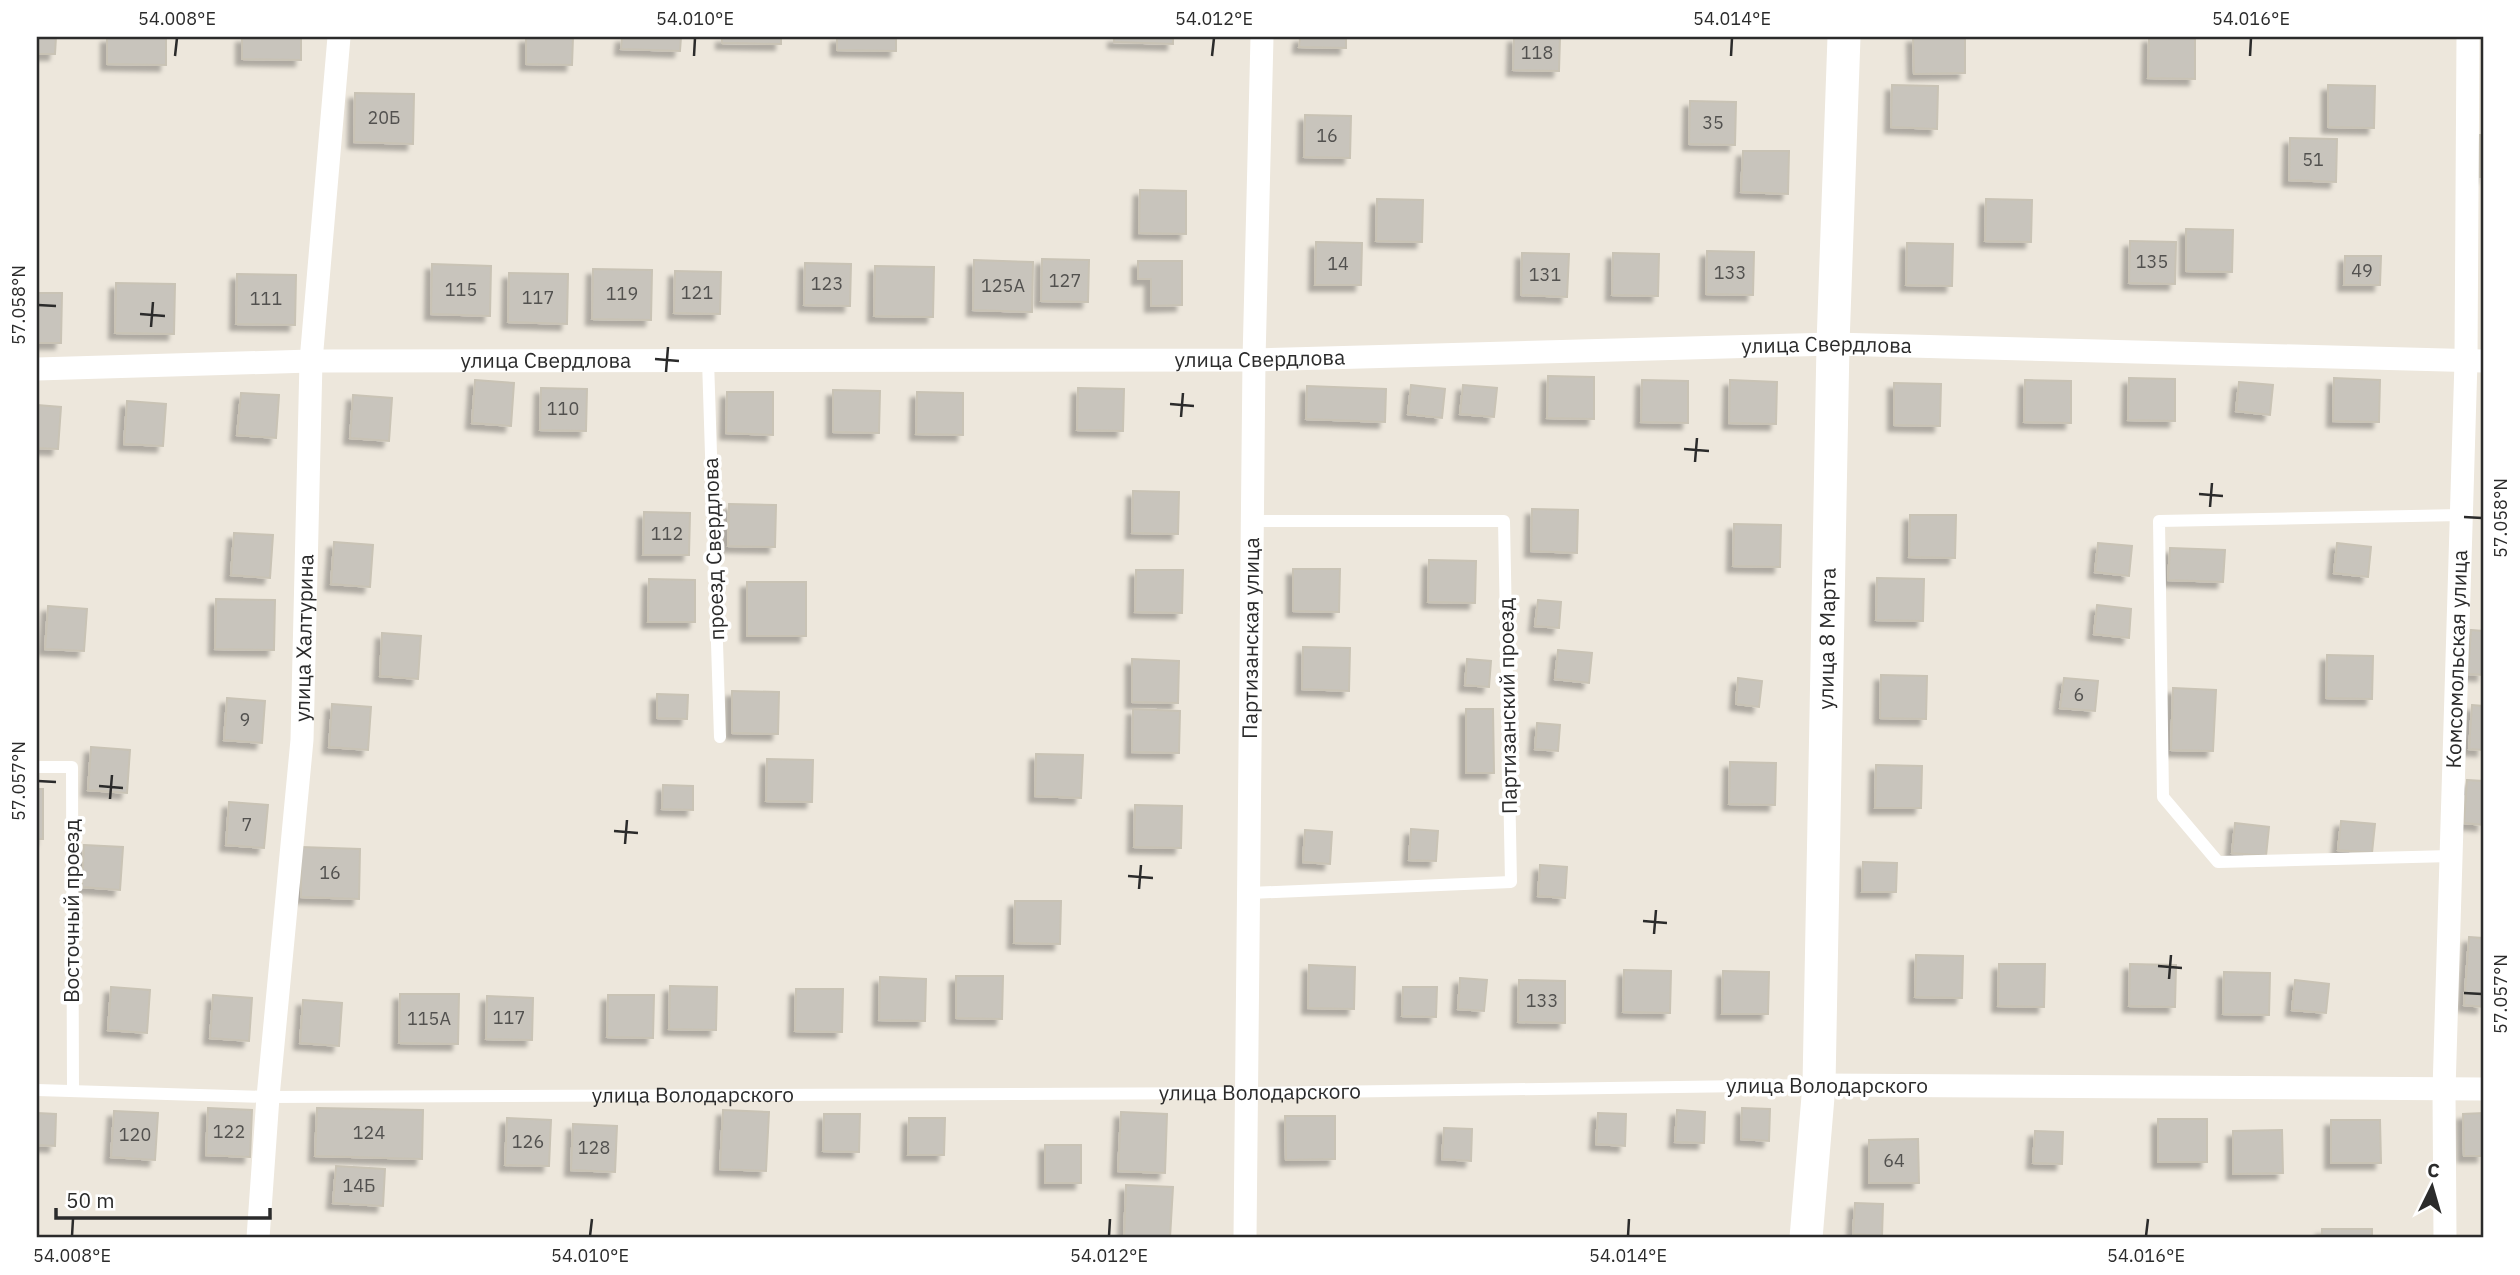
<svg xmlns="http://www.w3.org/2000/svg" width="2520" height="1275" viewBox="0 0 2520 1275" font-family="'IBM Plex Sans',sans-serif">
<defs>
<filter id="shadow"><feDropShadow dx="-6" dy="6" stdDeviation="2" flood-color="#0004"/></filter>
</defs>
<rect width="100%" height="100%" fill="#ede7dc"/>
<!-- building -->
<g fill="#c8c4bc" stroke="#c9c3b5" stroke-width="2" filter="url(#shadow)">
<polygon points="37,37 56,37 55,54 37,54"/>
<polygon points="107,37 166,37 166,65 107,64"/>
<polygon points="242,37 301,37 301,60 242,59"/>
<polygon points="526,37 573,37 572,65 526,64"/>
<polygon points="622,37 681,37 680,51 621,49"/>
<polygon points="722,37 781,37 781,44 722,43"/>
<polygon points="837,37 896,37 896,51 837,50"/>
<polygon points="1114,37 1173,37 1173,44 1114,42"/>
<polygon points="1300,37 1346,37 1346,48 1299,47"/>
<polygon points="1514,37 1560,37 1559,71 1513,70"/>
<polygon points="1913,37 1965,37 1965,73 1914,74"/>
<polygon points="2149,37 2195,37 2195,79 2148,78"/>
<polygon points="1892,85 1938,86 1937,129 1891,127"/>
<polygon points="2328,85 2375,86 2374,128 2328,127"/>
<polygon points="355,93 414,94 413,144 354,142"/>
<polygon points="1690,101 1736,102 1735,145 1689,144"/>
<polygon points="1305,115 1351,116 1350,158 1304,157"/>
<rect x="2480" y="135" width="3" height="42"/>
<polygon points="2290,138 2337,139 2336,182 2289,180"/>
<polygon points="1743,151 1789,151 1788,194 1741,192"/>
<polygon points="1140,190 1186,191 1186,234 1139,233"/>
<polygon points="1377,199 1423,200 1422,242 1376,241"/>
<polygon points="1986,199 2032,200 2031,242 1985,241"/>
<polygon points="2186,229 2233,230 2232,272 2186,271"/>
<polygon points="2130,241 2176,242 2175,284 2129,283"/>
<polygon points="1316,242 1362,243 1361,285 1315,285"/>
<polygon points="1907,243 1953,244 1952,286 1906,285"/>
<polygon points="1707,251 1754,252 1753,295 1706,294"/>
<polygon points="1522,253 1569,254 1567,297 1521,295"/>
<polygon points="1613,253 1659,254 1658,296 1612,295"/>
<polygon points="2345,256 2381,256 2380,285 2344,285"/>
<polygon points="1042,259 1089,260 1088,302 1041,301"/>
<polygon points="974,260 1033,262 1032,312 973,310"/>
<polygon points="1138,261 1182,261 1182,305 1151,306 1151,279 1138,279"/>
<polygon points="805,263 851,264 850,306 804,305"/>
<polygon points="432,264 491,266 490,316 431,314"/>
<polygon points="875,266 934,267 933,317 874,316"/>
<polygon points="593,269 652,270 651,320 592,319"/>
<polygon points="675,271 721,272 720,314 674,313"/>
<polygon points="509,273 568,274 567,324 508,322"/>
<polygon points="237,274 296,275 295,325 236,324"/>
<polygon points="116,283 175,284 174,334 115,333"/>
<polygon points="37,293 62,293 61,343 37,343"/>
<polygon points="1548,376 1594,377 1594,419 1547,418"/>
<polygon points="2129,378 2175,379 2175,421 2128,420"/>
<polygon points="2334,378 2380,380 2379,422 2333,421"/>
<polygon points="475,380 514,383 511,426 472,423"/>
<polygon points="1642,380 1688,381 1688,423 1641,422"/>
<polygon points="1730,380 1777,382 1776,424 1729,423"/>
<polygon points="2025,380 2071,381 2071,423 2024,422"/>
<polygon points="2239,382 2273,385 2270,415 2236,411"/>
<polygon points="1894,383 1941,384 1940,426 1894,425"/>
<polygon points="1411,385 1445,389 1442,418 1408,414"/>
<polygon points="1463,385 1497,388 1494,417 1460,414"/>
<polygon points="1307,386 1386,389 1385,422 1306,419"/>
<polygon points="541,388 587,389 586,431 540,430"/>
<polygon points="1078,388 1124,389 1123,431 1077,430"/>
<polygon points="833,390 880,391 879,433 833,432"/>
<polygon points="727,392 773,392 773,435 726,433"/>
<polygon points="917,392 963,393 963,435 916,434"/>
<polygon points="241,393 279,395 276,438 237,435"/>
<polygon points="353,395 392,398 389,441 350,438"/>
<polygon points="127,401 166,404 163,446 124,444"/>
<polygon points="37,405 61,407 58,449 37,448"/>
<polygon points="1133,491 1179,492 1178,534 1132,533"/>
<polygon points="729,504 776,505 775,547 728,546"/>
<polygon points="1532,509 1578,510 1577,553 1531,551"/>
<polygon points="644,512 690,513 689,555 643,555"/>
<polygon points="1910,515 1956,515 1955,558 1909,557"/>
<polygon points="1734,524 1781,525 1780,567 1733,566"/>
<polygon points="234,533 273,535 270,578 231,575"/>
<polygon points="334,542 373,545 370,587 331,584"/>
<polygon points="2098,543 2132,546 2129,576 2095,572"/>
<polygon points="2337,543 2371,547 2368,577 2334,573"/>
<polygon points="2170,548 2225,550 2223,582 2168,580"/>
<polygon points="1429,560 1476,561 1475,603 1428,602"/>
<polygon points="1293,569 1340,569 1339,612 1293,611"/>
<polygon points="1136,570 1183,570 1182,613 1135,612"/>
<polygon points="1877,578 1924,579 1923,621 1876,620"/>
<polygon points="649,579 695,580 695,622 648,622"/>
<rect x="747" y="582" width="59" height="54"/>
<polygon points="216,599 275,600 274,650 215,649"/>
<polygon points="1538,600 1561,602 1559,628 1535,626"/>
<polygon points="2097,605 2131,609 2129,638 2094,634"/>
<polygon points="48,606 87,609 84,651 45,649"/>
<polygon points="2471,630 2483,631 2483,675 2468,674"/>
<polygon points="382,633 421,636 418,679 380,676"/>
<polygon points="1303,647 1350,648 1349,691 1302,689"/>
<polygon points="1558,650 1592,653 1589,683 1555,679"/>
<polygon points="2327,655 2373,656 2372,699 2326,698"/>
<polygon points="1132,659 1179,661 1178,703 1132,702"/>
<polygon points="1467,659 1491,661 1489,687 1465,685"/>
<polygon points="1881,675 1927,676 1926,719 1880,718"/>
<polygon points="1738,678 1762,681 1759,707 1736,704"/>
<polygon points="2064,678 2098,681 2095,711 2060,708"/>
<polygon points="2173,688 2216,690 2213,751 2171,750"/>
<polygon points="732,691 779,692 778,734 732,733"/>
<polygon points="657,694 688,695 687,719 657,718"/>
<polygon points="227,698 265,701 262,743 224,740"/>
<polygon points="332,704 371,707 368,750 329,747"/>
<polygon points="2472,705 2483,706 2483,750 2469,749"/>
<polygon points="1133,709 1180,711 1179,753 1132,752"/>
<polygon points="1466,709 1493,709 1494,773 1466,773"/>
<polygon points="1537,723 1560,725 1558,751 1535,749"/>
<polygon points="91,747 130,750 127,793 88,790"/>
<polygon points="1036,754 1083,755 1081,798 1035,796"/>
<polygon points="767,759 813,760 812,802 766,801"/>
<polygon points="1730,762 1776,763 1775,805 1729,804"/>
<polygon points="1876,765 1922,766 1921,808 1875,808"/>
<polygon points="2467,780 2483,781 2483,825 2464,823"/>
<polygon points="663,785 693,786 693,810 662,809"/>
<rect x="37" y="789" width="6" height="50"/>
<polygon points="229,802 268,805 264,848 226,845"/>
<polygon points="1135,805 1182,806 1181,848 1134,847"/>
<polygon points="2341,821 2375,824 2372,853 2338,850"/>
<polygon points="2235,823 2269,827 2266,856 2232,853"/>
<polygon points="1411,829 1438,831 1436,861 1409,860"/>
<polygon points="1305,830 1332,832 1330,864 1303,862"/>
<polygon points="84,845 123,847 120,890 82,887"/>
<polygon points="301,847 360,849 359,899 301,897"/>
<polygon points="1863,862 1897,863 1896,892 1862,892"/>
<polygon points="1540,865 1567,867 1565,898 1538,896"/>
<polygon points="1015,901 1061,901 1060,944 1014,943"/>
<polygon points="2469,937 2483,938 2483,1007 2464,1005"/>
<polygon points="1916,955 1963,956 1962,998 1915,997"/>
<polygon points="1999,964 2045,964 2044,1007 1998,1006"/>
<polygon points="2130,964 2176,965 2175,1007 2129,1006"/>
<polygon points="1309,965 1355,967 1354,1009 1308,1008"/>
<polygon points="1624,970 1671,971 1670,1013 1623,1012"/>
<polygon points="1723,971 1769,972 1768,1014 1722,1014"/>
<polygon points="2224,972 2270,973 2269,1015 2223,1014"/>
<polygon points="956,976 1003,976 1002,1019 956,1018"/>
<polygon points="880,977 926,979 925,1021 879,1020"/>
<polygon points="1460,978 1487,980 1484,1011 1458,1009"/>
<polygon points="1519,980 1565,981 1565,1023 1518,1022"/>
<polygon points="2295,980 2329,984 2326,1013 2292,1010"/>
<polygon points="670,986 717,987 716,1030 669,1029"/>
<polygon points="111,987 150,990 147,1033 108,1030"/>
<polygon points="1403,987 1437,987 1436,1017 1402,1016"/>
<polygon points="796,989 843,989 842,1032 795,1031"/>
<polygon points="400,994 459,994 458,1044 399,1043"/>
<polygon points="213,995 252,998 249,1041 210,1038"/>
<polygon points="608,995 654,995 653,1038 607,1037"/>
<polygon points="487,996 533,998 532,1040 486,1039"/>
<polygon points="303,1000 342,1003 339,1046 300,1043"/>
<polygon points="208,1108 252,1110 250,1157 206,1155"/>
<polygon points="317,1108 423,1110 422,1159 315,1156"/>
<polygon points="1742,1108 1770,1109 1769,1141 1741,1139"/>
<polygon points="723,1110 769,1112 766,1171 720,1169"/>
<polygon points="1677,1110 1705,1112 1704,1143 1675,1142"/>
<polygon points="114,1111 158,1113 155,1160 111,1157"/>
<polygon points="1121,1112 1167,1114 1165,1173 1118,1171"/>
<polygon points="37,1113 56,1114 55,1146 37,1145"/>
<polygon points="1598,1113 1626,1114 1625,1146 1596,1144"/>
<polygon points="2483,1113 2483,1156 2464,1156 2463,1114"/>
<polygon points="824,1114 860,1114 859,1152 823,1151"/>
<polygon points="1285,1116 1335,1116 1335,1159 1286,1160"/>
<polygon points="507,1118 551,1120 549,1166 505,1165"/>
<polygon points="909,1118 945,1118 944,1155 908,1155"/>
<rect x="2158" y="1119" width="49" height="43"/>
<polygon points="2331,1120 2380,1120 2381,1163 2331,1163"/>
<polygon points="573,1124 617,1126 615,1172 571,1170"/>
<polygon points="1444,1128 1472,1129 1471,1161 1442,1159"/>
<polygon points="2282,1130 2283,1173 2233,1174 2233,1131"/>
<polygon points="2035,1131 2063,1132 2062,1164 2033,1163"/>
<polygon points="1918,1139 1919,1183 1869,1183 1869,1140"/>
<rect x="1045" y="1145" width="36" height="38"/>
<polygon points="336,1166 385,1169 383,1206 333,1203"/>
<polygon points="1126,1185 1173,1187 1170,1238 1124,1238"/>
<polygon points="1855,1203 1883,1204 1882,1236 1853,1234"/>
<rect x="2322" y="1229" width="50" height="9"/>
</g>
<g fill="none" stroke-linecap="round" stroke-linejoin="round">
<!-- lane -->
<g stroke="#fff" stroke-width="12">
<polyline points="708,360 720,737"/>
<polyline points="37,767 72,767 73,1091"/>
<polyline points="2451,856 2218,862 2163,797 2159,521 2461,515"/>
<polyline points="1250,893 1511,882 1504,521 1253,521"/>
<path id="s1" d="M37,1090l231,7 980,-4 571,-8"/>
</g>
<!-- street -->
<g stroke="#fff" stroke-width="23">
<path id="s2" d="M37,369l274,-8 943,-1 579,-16 650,17"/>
<polyline points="1819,1085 2483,1089"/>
<path id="s3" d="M258,1238l10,-141 34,-357 9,-379 28,-324"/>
<path id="s4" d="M1245,1238l9,-878 8,-323"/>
<path id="s5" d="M2445,1238l-1,-148 22,-729 2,-324"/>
</g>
<!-- secondary -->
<path stroke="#fff" stroke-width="33" id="s6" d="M1806,1238l13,-153 14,-741 11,-307"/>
</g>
<!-- ticks -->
<path fill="none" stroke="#2b2b2b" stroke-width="2.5" d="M175,56l2,-18M694,56l1,-18M1212,56l2,-18M1731,56l1,-18M2250,56l1,-18M38,305l18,1M140,314l25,2M151,327l2,-25M655,359l24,2M666,372l2,-25M1170,404l24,2M1181,417l2,-24M1684,449l25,2M1695,462l2,-24M2199,494l24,2M2210,507l2,-24M2464,517l18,1M38,781l18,1M99,786l24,2M110,799l2,-24M614,831l24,2M625,844l2,-24M1128,876l25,2M1139,889l2,-24M1643,921l24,2M1654,934l2,-24M2158,966l24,2M2169,979l2,-24M2464,993l18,1M72,1236l1,-17M590,1236l2,-17M1109,1236l1,-17M1628,1236l1,-17M2146,1236l2,-17"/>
<g text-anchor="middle" stroke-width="7" stroke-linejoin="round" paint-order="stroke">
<!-- number labels -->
<g font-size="18" fill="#52514f">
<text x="1537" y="59">118</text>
<text x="384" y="124">20Б</text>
<text x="1713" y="129">35</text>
<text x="1327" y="142">16</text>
<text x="2313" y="166">51</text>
<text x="2152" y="268">135</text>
<text x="1338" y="270">14</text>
<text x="2362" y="277">49</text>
<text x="1730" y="279">133</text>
<text x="1545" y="281">131</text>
<text x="1065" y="287">127</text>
<text x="827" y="290">123</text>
<text x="1003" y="292">125А</text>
<text x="461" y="296">115</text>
<text x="697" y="299">121</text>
<text x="622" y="300">119</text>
<text x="538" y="304">117</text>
<text x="266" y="305">111</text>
<text x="563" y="415">110</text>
<text x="667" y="540">112</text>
<text x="2079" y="701">6</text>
<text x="245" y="726">9</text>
<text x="247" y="831">7</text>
<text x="330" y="879">16</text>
<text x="1542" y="1007">133</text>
<text x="509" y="1024">117</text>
<text x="429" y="1025">115А</text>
<text x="229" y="1138">122</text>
<text x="369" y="1139">124</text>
<text x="135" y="1141">120</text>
<text x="528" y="1148">126</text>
<text x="594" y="1154">128</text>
<text x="1894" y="1167">64</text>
<text x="359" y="1192">14Б</text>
</g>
<!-- street labels -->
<g font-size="21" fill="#2b2b2b" stroke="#fff">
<text dy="7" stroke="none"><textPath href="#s2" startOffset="1790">улица Свердлова</textPath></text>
<text dy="7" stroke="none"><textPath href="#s2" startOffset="1223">улица Свердлова</textPath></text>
<text dy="7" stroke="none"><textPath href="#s2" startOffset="509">улица Свердлова</textPath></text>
<text transform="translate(714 549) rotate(-92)" y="7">проезд Свердлова</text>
<text dy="7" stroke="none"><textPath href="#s4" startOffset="600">Партизанская улица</textPath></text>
<text dy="7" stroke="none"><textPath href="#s3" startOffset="602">улица Халтурина</textPath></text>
<text dy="7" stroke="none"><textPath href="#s6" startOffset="600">улица 8 Марта</textPath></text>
<text dy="7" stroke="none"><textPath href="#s5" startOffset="579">Комсомольская улица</textPath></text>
<text transform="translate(1508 706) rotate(-91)" y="7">Партизанский проезд</text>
<text transform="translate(72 911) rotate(-90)" y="7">Восточный проезд</text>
<text x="1827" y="1093">улица Володарского</text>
<text dy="7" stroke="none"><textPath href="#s1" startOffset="1223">улица Володарского</textPath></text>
<text dy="7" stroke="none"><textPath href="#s1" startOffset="656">улица Володарского</textPath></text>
</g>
</g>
<!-- border -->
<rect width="2520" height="1275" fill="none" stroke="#ffffff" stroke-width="77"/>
<!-- north arrow -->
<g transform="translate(2432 1187) rotate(5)" stroke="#ffffff" stroke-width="5" paint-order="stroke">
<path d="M0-5L12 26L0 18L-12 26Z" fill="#2b2b2b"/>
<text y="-10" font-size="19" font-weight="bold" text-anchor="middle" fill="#2b2b2b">С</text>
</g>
<!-- scale -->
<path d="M56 1208v10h214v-10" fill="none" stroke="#2b2b2b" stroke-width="3.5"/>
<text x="66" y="1208" font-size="21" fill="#2b2b2b" stroke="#ffffff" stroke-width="5" paint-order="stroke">50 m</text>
<rect x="38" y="38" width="2444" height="1198" fill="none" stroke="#2b2b2b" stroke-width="2.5"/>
<g font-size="18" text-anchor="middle" fill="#2b2b2b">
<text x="177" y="25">54.008°E</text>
<text x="695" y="25">54.010°E</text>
<text x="1214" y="25">54.012°E</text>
<text x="1732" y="25">54.014°E</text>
<text x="2251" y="25">54.016°E</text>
<text transform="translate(19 305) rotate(-90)" y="6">57.058°N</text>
<text transform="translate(2501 518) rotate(-90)" y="6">57.058°N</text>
<text transform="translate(19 781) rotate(-90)" y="6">57.057°N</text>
<text transform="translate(2501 994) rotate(-90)" y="6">57.057°N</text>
<text x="72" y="1262">54.008°E</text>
<text x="590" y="1262">54.010°E</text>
<text x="1109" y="1262">54.012°E</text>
<text x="1628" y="1262">54.014°E</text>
<text x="2146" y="1262">54.016°E</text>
</g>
</svg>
